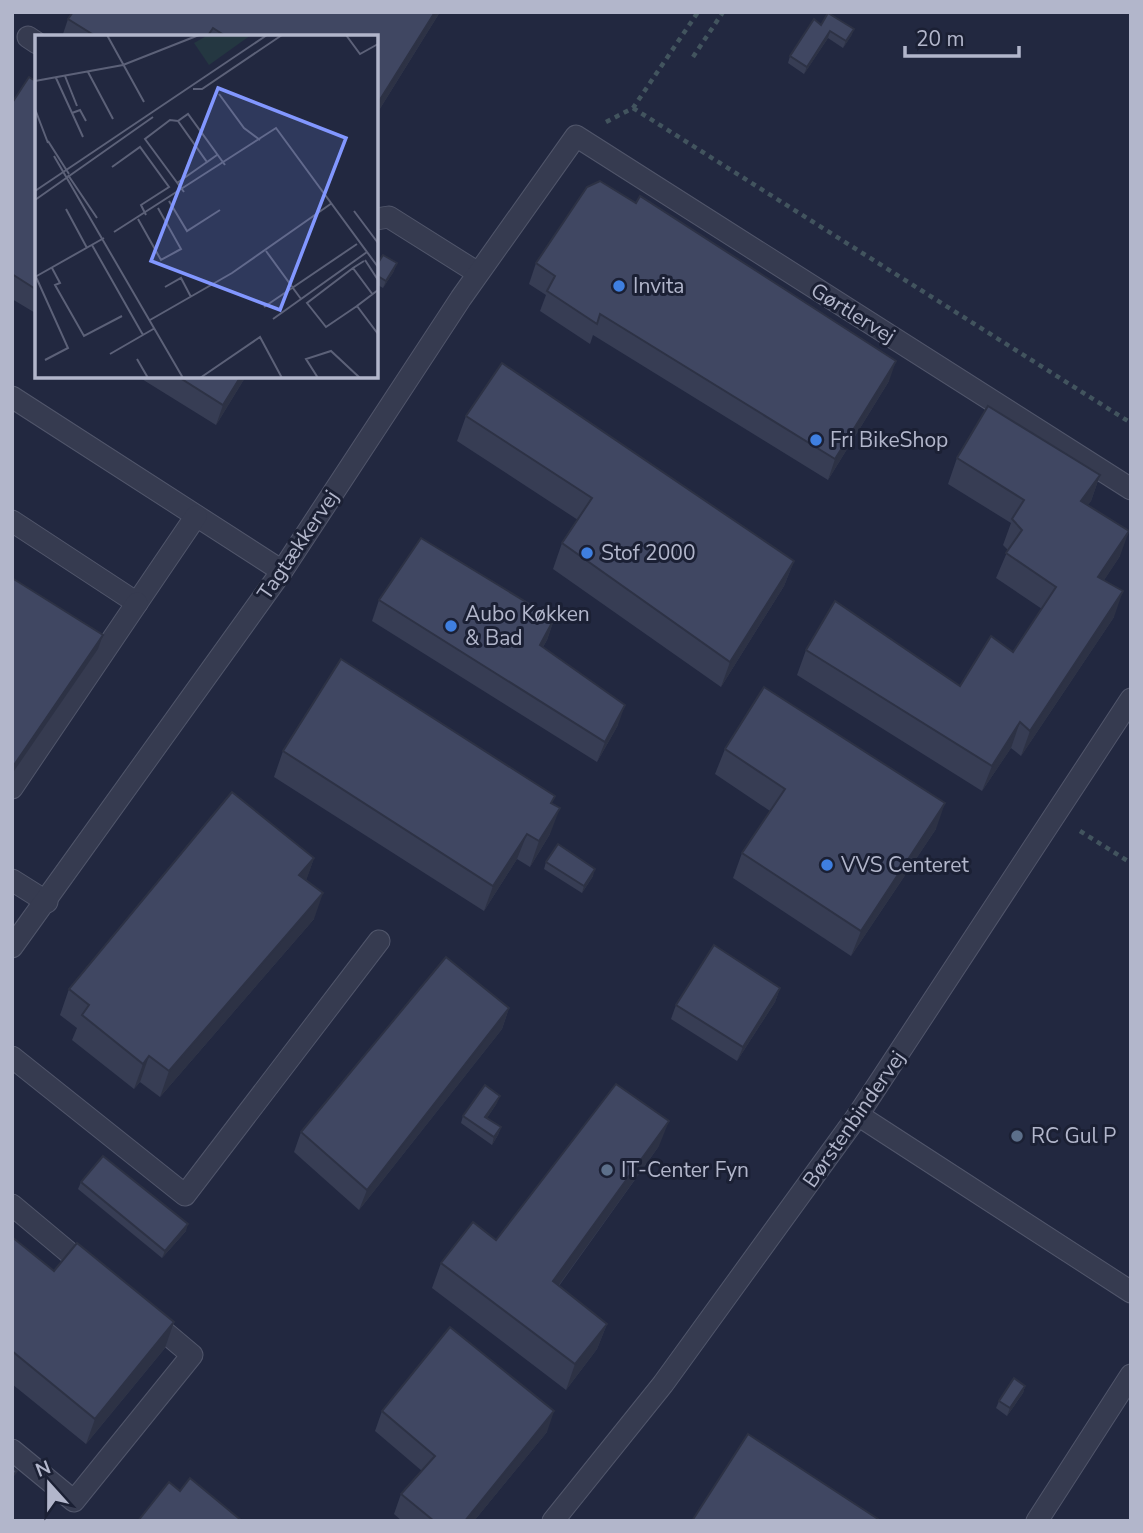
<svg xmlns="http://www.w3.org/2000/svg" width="1143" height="1533" viewBox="0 0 1143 1533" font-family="'Nunito Sans',sans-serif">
<rect width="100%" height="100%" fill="#222840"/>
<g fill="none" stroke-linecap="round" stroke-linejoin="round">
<defs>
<g id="minor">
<polyline points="28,37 37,43"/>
<polyline points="376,219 389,217 478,273"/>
<polyline points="12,397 282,571"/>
<polyline points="12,521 137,603 196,516"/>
<polyline points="12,788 137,603"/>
<polyline points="12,880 47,902"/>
<polyline points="12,947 282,571 461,298 576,136 1131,489"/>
<polyline points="12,1057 185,1195 379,941"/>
<polyline points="858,1115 1131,1292"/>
<polyline points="12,1205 91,1271"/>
<polyline points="12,1450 74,1501 192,1355 148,1318"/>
<polyline points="553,1521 663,1384 858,1115 1131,699"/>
<polyline points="1037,1521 1131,1375"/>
</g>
</defs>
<!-- minor casing -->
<use href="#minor" stroke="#51566b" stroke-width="23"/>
<!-- path -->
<g stroke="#42545e" stroke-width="4.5" stroke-dasharray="5 5" stroke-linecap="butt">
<polyline points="693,57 723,12"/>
<polyline points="633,108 1131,423"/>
<polyline points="606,122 633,108 698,12"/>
<polyline points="1080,831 1131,863"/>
</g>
<!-- minor -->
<use href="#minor" stroke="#363b50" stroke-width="21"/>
</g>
<!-- wall -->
<g fill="#373d54">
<polygon points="73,12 440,12 376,115 376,37 62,37 68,19"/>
<polygon points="821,25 854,29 851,36 843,48 828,38 804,74 788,63 790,56"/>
<polygon points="37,82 37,314 12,299 12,103"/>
<polygon points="536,263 889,381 828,480 593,335 590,344 540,311 546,295 529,284"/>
<polygon points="376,266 394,271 383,288 376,284"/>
<polygon points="137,376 246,376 216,425"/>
<polygon points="466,416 794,561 784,586 721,687 553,569 562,543 578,520 457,441"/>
<polygon points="957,458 1100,475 1091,501 1087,505 1120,556 1104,580 1114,617 1021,756 1011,748 982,791 797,675 806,650 960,686 1013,652 1042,609 996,578 1008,550 1003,545 1011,523 948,484"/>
<polygon points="379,600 554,619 547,640 543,647 618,725 597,762 372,621"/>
<polygon points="725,749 936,829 851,956 733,878 742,853 770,811 715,774"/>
<polygon points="283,751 552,804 550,834 530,867 517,859 484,911 274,777"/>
<polygon points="314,858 306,880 314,919 160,1097 140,1082 134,1089 72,1040 77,1028 60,1015 69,989"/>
<polygon points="546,862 593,876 582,893 544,869"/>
<polygon points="780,988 775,1002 737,1061 671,1019 676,1005"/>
<polygon points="509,1008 502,1029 359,1210 294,1152 301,1132"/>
<polygon points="497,1103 487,1118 501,1127 498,1135 492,1145 461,1123 463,1116"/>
<polygon points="659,1146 559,1286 607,1324 597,1349 566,1390 432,1288 441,1263 496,1240"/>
<polygon points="81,1182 186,1231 162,1258 78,1189"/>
<polygon points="12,1237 54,1271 174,1322 165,1348 86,1444 12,1384"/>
<polygon points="1025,1386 1023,1393 1007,1416 996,1408 999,1401"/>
<polygon points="382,1411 547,1432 474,1521 402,1521 394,1514 401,1494 422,1471 375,1431"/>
</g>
<!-- shaded-wall -->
<g fill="#2d3245">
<polygon points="435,12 440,12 376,115 376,106"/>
<polygon points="854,29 851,36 843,48 846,41"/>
<polygon points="830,31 828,38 804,74 807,67"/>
<polygon points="397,263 394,271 383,288 386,281"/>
<polygon points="896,361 889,381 828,480 835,459"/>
<polygon points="241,376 246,376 216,425 223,405"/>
<polygon points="1100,475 1091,501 1072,527 1081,501"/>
<polygon points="1129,531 1120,556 1089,603 1098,577"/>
<polygon points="794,561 784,586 721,687 730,662"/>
<polygon points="1123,591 1114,617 1021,756 1030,731"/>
<polygon points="554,619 547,640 532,665 540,645"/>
<polygon points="103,635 98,649 12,774 12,768"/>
<polygon points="625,705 618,725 597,762 605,742"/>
<polygon points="1020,722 1011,748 982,791 992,766"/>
<polygon points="945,803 936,829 851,956 861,931"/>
<polygon points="560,808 550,834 530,867 539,841"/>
<polygon points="527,834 517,859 484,911 493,886"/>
<polygon points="314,858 305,884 299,875"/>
<polygon points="595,869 593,876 582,893 584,886"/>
<polygon points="323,893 314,919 160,1097 169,1071"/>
<polygon points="780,988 775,1002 737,1061 743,1047"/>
<polygon points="509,1008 502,1029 359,1210 367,1190"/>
<polygon points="149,1056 140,1082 134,1089 143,1064"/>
<polygon points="500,1096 497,1103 483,1124 485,1117"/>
<polygon points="669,1121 659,1146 543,1307 553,1281"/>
<polygon points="501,1127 498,1135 492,1145 494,1137"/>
<polygon points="188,1224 186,1231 162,1258 165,1251"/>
<polygon points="174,1322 165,1348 86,1444 95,1419"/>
<polygon points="607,1324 597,1349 566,1390 575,1364"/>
<polygon points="1025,1386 1023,1393 1007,1416 1010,1408"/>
<polygon points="554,1411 547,1432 474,1521 465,1521"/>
</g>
<!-- building -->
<g fill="#404762" stroke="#2d3245" stroke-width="2">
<polygon points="73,12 435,12 376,106 376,37 227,37 213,28 207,37 97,37 68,19"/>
<polygon points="828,13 854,29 846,41 830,31 807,67 790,56 814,19 821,25"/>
<polygon points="29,77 37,82 37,290 12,274 12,103"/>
<polygon points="600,181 636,203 640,196 896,361 835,459 600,314 597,324 547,291 555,276 536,263 587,187"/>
<polygon points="383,255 397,263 386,281 376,275 376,266"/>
<polygon points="502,363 794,561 730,662 562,543 592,498 466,416"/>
<polygon points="177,376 241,376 223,405"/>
<polygon points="988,406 1100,475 1081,501 1129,531 1098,577 1123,591 1030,731 1020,722 992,766 806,650 835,601 960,686 991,636 1013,652 1056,587 1006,553 1022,530 1012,519 1024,500 957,458"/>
<polygon points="421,538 554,619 540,645 625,705 605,742 379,600"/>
<polygon points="12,578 103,635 12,768"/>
<polygon points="341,659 555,796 551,803 560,808 539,841 527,834 493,886 283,751"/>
<polygon points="764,687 945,803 861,931 742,853 785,789 725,749"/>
<polygon points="232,792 314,858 299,875 323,893 169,1071 149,1056 143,1064 82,1015 89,1005 69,989"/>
<polygon points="558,844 595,869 584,886 546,862"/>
<polygon points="714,945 780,988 743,1047 676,1005"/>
<polygon points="446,957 509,1008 367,1190 301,1132"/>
<polygon points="616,1084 669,1121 553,1281 607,1324 575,1364 441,1263 473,1222 496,1240"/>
<polygon points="485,1085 500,1096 485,1117 501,1127 494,1137 463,1116"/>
<polygon points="103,1156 188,1224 165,1251 81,1182"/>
<polygon points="12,1237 54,1271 77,1243 174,1322 95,1419 12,1351"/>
<polygon points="450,1327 554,1411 465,1521 434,1521 401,1494 435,1456 382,1411"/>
<polygon points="1014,1378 1025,1386 1010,1408 999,1401"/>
<polygon points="748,1434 881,1521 692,1521"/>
<polygon points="12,1468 17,1471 12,1477"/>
<polygon points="190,1478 242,1521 138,1521 169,1482 180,1491"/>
</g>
<!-- markers -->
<g fill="#3f7fe0" stroke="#1b2034" stroke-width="2.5">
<circle cx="619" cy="286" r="7"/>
<circle cx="816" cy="440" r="7"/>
<circle cx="587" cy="553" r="7"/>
<circle cx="451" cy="626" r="7"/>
<circle cx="827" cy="865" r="7"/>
</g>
<g fill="#5c6f8a" stroke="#1b2034" stroke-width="2.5">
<circle cx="1017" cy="1136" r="7"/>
<circle cx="607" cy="1170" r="7"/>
</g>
<g text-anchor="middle" stroke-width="6" stroke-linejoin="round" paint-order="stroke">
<!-- poi labels -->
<g font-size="21" fill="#b2b6cb" stroke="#1b2034" text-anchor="start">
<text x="633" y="293">Invita</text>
<text x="830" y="447">Fri BikeShop</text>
<text x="601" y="560">Stof 2000</text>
<text x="465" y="621">Aubo Køkken<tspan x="465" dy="24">&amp; Bad</tspan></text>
<text x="841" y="872">VVS Centeret</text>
<text x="1031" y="1143">RC Gul P</text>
<text x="621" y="1177">IT-Center Fyn</text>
</g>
<!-- street labels -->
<g font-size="21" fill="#b2b6cb" stroke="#1b2034">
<text transform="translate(853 313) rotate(32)" y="7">Gørtlervej</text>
<text transform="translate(298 545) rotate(-56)" y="7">Tagtækkervej</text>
<text transform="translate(854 1119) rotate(-55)" y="7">Børstenbindervej</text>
</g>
</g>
<!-- overview -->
<g transform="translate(35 35)">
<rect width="343" height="343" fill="#222840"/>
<path d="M173,0h43l-42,30 -15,-22z" fill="#243741"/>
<path fill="none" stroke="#5c6178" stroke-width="2" d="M72,0l37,67M311,0l14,19 18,-10M53,37l25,47M30,41l12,30M21,43l27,59M0,46l88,-16 76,-30M158,54h9l80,-54M184,59l25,34 16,12M0,74l13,34M37,78l8,-3 6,11M143,86l-8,-1 -25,19 39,53M13,106l21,33M182,120l-10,7 -29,-41 10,-7 37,51M19,121l129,222M77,132l28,-20 29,40 -28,18 5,10M33,140l29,43M142,148l30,-21M0,156l232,-156M0,165l118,-83M134,166l18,30 33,-21M31,174l21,39M319,176l24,32M103,184l23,41 20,-11 -23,-41M79,197l162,-104 102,139M57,210l51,90M231,216l35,48M330,225l13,20M329,226l-11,7 20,27M17,233l8,15 -5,2 29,51 38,-20M318,233l-46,35 19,24 31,-21M0,242l69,-39M1,242l32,71 -23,12M130,252l16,-9 10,19M343,255l-21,16 21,28M229,272l93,-63M238,284l94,-67M115,285l82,-47 100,-70M75,319l45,-26M102,324l11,19M165,343l60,-41 22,41M283,343l-12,-19 25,-8 29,27"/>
<path fill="#8297ff" fill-opacity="0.15" stroke="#8297ff" stroke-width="3.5" d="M183,53l128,50 -66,172 -129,-49z"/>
<rect width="343" height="343" fill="none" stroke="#b2b6cb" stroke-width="3.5"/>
</g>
<!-- border -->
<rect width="1143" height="1533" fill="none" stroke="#b2b6cb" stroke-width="28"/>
<!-- north arrow -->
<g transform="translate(49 1484) rotate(339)" stroke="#1b2034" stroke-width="5" paint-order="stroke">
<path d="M0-5L12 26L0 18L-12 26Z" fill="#b2b6cb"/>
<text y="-10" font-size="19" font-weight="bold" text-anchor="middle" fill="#b2b6cb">N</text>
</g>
<!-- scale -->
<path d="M905 46v10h114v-10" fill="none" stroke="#b2b6cb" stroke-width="3.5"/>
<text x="916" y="46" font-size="21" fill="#b2b6cb" stroke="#1b2034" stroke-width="5" paint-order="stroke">20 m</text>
</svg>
